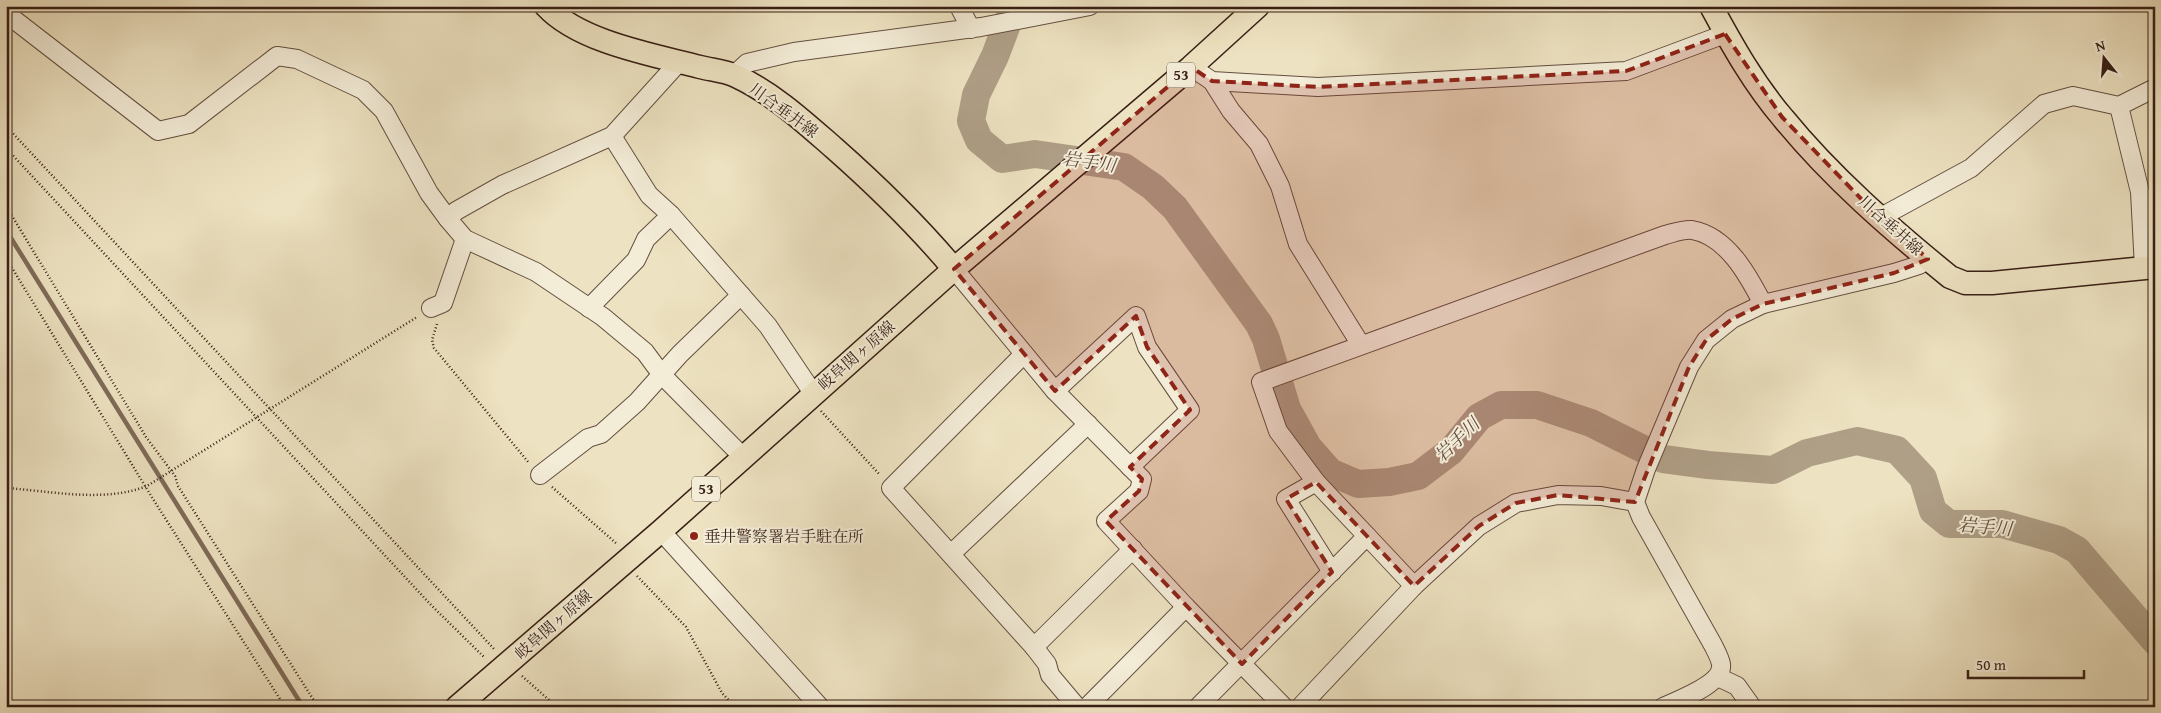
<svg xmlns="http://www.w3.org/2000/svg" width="2161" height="713" viewBox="0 0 2161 713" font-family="'Gentium Book Plus','Noto Serif JP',serif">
<rect width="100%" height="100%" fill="#ede2c1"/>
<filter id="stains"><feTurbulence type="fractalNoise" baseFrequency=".004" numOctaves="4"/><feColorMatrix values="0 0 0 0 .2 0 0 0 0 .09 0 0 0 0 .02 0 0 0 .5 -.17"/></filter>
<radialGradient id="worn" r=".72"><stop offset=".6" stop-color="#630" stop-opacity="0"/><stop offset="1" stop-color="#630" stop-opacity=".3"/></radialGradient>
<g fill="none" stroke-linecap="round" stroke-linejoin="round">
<!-- stream -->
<polyline stroke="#7f6b59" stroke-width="4.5" points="6,230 303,707"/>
<!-- river -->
<polyline stroke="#af9f87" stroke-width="28" points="1014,6 995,56 976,95 971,121 979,140 1002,159 1035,154 1124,167 1153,187 1175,208 1259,324 1266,339 1287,409 1308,447 1330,472 1358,484 1389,482 1418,476 1451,451 1479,417 1501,405 1537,405 1591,423 1663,459 1708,465 1773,470 1807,453 1857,441 1897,450 1923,478 1933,511 1949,524 2002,524 2059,540 2077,550 2155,641"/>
<defs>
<g id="minor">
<polyline points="959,6 971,29"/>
<polyline points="12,18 158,131 189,124 277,56 297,59 363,90 384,111 429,193 448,219 465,239 536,272 603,317 645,352 662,375 742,456"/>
<polyline points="1191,67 1212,81 1318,87 1626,71 1725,34"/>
<polyline points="734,75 747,63 794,52 981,27 1090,6"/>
<polyline points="1212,81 1231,111 1259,144 1280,186 1298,244 1361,345"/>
<polyline points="2119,106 2140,192 2144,268"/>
<polyline points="612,136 649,195 671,215 768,326 813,393"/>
<polyline points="1881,217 1971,168 2044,104 2073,96 2119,106 2155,88"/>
<polyline points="448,219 456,211 502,185 612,136 679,62"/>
<polyline points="954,269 1055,391 1142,479 1139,491 1106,521 1186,607 1284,707"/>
<polyline points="431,308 443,303 465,239"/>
<polyline points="589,308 636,260 646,239 671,215"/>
<polyline points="1024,354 891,488 1034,647 1133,549"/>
<polyline points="1055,391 1136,316 1147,347 1190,410 1130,467"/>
<polyline points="540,475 588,438 601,434 637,402 680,354 741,295"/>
<polyline points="1316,482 1286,499 1332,572"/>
<polyline points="661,531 820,707"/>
<path d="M1367,536l-51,-54 -38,-51 -17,-49 404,-147c8,-2 19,-6 27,-5 35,6 56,45 71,74"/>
<polyline points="952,553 1088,424"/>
<polyline points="1034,647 1047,664 1050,675 1077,707"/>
<polyline points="1718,677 1737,686 1752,707"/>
<polyline points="1087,707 1186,607"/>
<polyline points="1198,707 1367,536 1414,586"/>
<polyline points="1300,707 1414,586 1479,526 1516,503 1558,495 1601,496 1635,502"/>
<path d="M1663,707c15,-7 61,-23 58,-43 -1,-6 -5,-13 -8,-19l-72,-128 -6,-15 11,-33 43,-102 17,-27 26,-21 31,-15 131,-31 25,-8 9,-6"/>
</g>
<g id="major">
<path d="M546,6c33,36 108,49 154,61 12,3 25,4 36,9 38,18 67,45 98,72 43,38 83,77 120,121"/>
<path d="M1711,6c21,39 43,78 72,112 48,59 108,111 167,159l15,6h27l163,-16"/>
<polyline points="457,707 661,531 954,269 1191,67 1258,6"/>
</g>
</defs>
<!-- minor casing -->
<use href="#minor" stroke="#644f40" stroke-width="20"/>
<!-- major casing -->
<use href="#major" stroke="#371e15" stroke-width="25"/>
<!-- path -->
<g stroke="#371e15" stroke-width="2.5" stroke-dasharray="1 2.5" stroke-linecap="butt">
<polyline points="6,126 495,650"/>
<polyline points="6,148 431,605 485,658"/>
<polyline points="6,206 146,437 175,476 178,486 318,707"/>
<polyline points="6,258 153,499 285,707"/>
<polyline points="437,324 432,340 434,348 529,463"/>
<polyline points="821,411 880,475"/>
<polyline points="552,487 617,544"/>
<path d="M6,488c45,3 98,15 141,-2l270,-169"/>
<polyline points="637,576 686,627 722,693 735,707"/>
<polyline points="522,676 557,707"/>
</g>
<!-- minor -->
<use href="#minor" stroke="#f3ecd7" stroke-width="18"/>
<!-- major -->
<use href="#major" stroke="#ede2c1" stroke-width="22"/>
</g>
<!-- marked area -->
<path fill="#8f2418" fill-opacity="0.2" stroke="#8f2418" stroke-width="4" stroke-dasharray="10 6" stroke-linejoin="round" d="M1725,34l57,83 88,91 58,51 -34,14 -131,31 -31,15 -26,21 -17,27 -54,135 -77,-7 -42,8 -37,23 -65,60 -98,-104 -30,17 46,73 -90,92 -136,-143 33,-30 3,-12 -12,-12 60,-57 -43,-63 -11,-31 -81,75 -101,-122 237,-202 21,14 106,6 308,-16z"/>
<!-- markers -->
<circle fill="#8f2418" stroke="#f3ecd7" stroke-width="2" cx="694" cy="536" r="5"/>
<g text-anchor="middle" stroke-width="4" stroke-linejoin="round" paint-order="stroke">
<!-- shield labels -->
<g fill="#f3ecd7" stroke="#6f5c4f" stroke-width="1">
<rect x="1167" y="62.5" width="28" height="25" rx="4"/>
<rect x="692" y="476.5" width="28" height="25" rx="4"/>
</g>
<g font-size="15" font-weight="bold" fill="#371e15">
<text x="1181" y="80">53</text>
<text x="706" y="494">53</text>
</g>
<!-- street labels -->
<g font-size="16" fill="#371e15" stroke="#f3ecd7">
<text transform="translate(784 110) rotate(36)" y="6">川合垂井線</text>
<text transform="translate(1891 225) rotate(42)" y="6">川合垂井線</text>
<text transform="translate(856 355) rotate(-41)" y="6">岐阜関ヶ原線</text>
<text transform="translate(553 624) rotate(-41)" y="6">岐阜関ヶ原線</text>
</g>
<!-- poi labels -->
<g font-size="16" fill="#371e15" stroke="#f3ecd7" text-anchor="start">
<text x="704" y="542">垂井警察署岩手駐在所</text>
</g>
<!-- water labels -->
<g font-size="18" font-style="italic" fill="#614b3d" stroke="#f3ecd7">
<text transform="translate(1089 162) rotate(8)" y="6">岩手川</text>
<text transform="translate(1457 440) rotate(-44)" y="6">岩手川</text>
<text transform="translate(1985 527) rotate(5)" y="6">岩手川</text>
</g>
</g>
<!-- margin -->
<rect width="2161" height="713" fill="none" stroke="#ede2c1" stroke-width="25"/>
<rect x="8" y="8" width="2146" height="698" fill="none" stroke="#371e15" stroke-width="2.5"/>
<rect x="12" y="12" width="2136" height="688" fill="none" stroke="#371e15"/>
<!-- north arrow -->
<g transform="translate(2104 58) rotate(343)" stroke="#f3ecd7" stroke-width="4" paint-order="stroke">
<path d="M0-4L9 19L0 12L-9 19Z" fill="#371e15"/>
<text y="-8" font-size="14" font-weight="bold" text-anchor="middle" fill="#371e15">N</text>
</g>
<!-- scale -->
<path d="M1968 670v8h116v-8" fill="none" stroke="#371e15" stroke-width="2.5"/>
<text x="1976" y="670" font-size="15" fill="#371e15" stroke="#f3ecd7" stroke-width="4" paint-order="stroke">50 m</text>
<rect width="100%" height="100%" filter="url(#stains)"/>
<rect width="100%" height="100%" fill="url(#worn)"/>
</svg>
